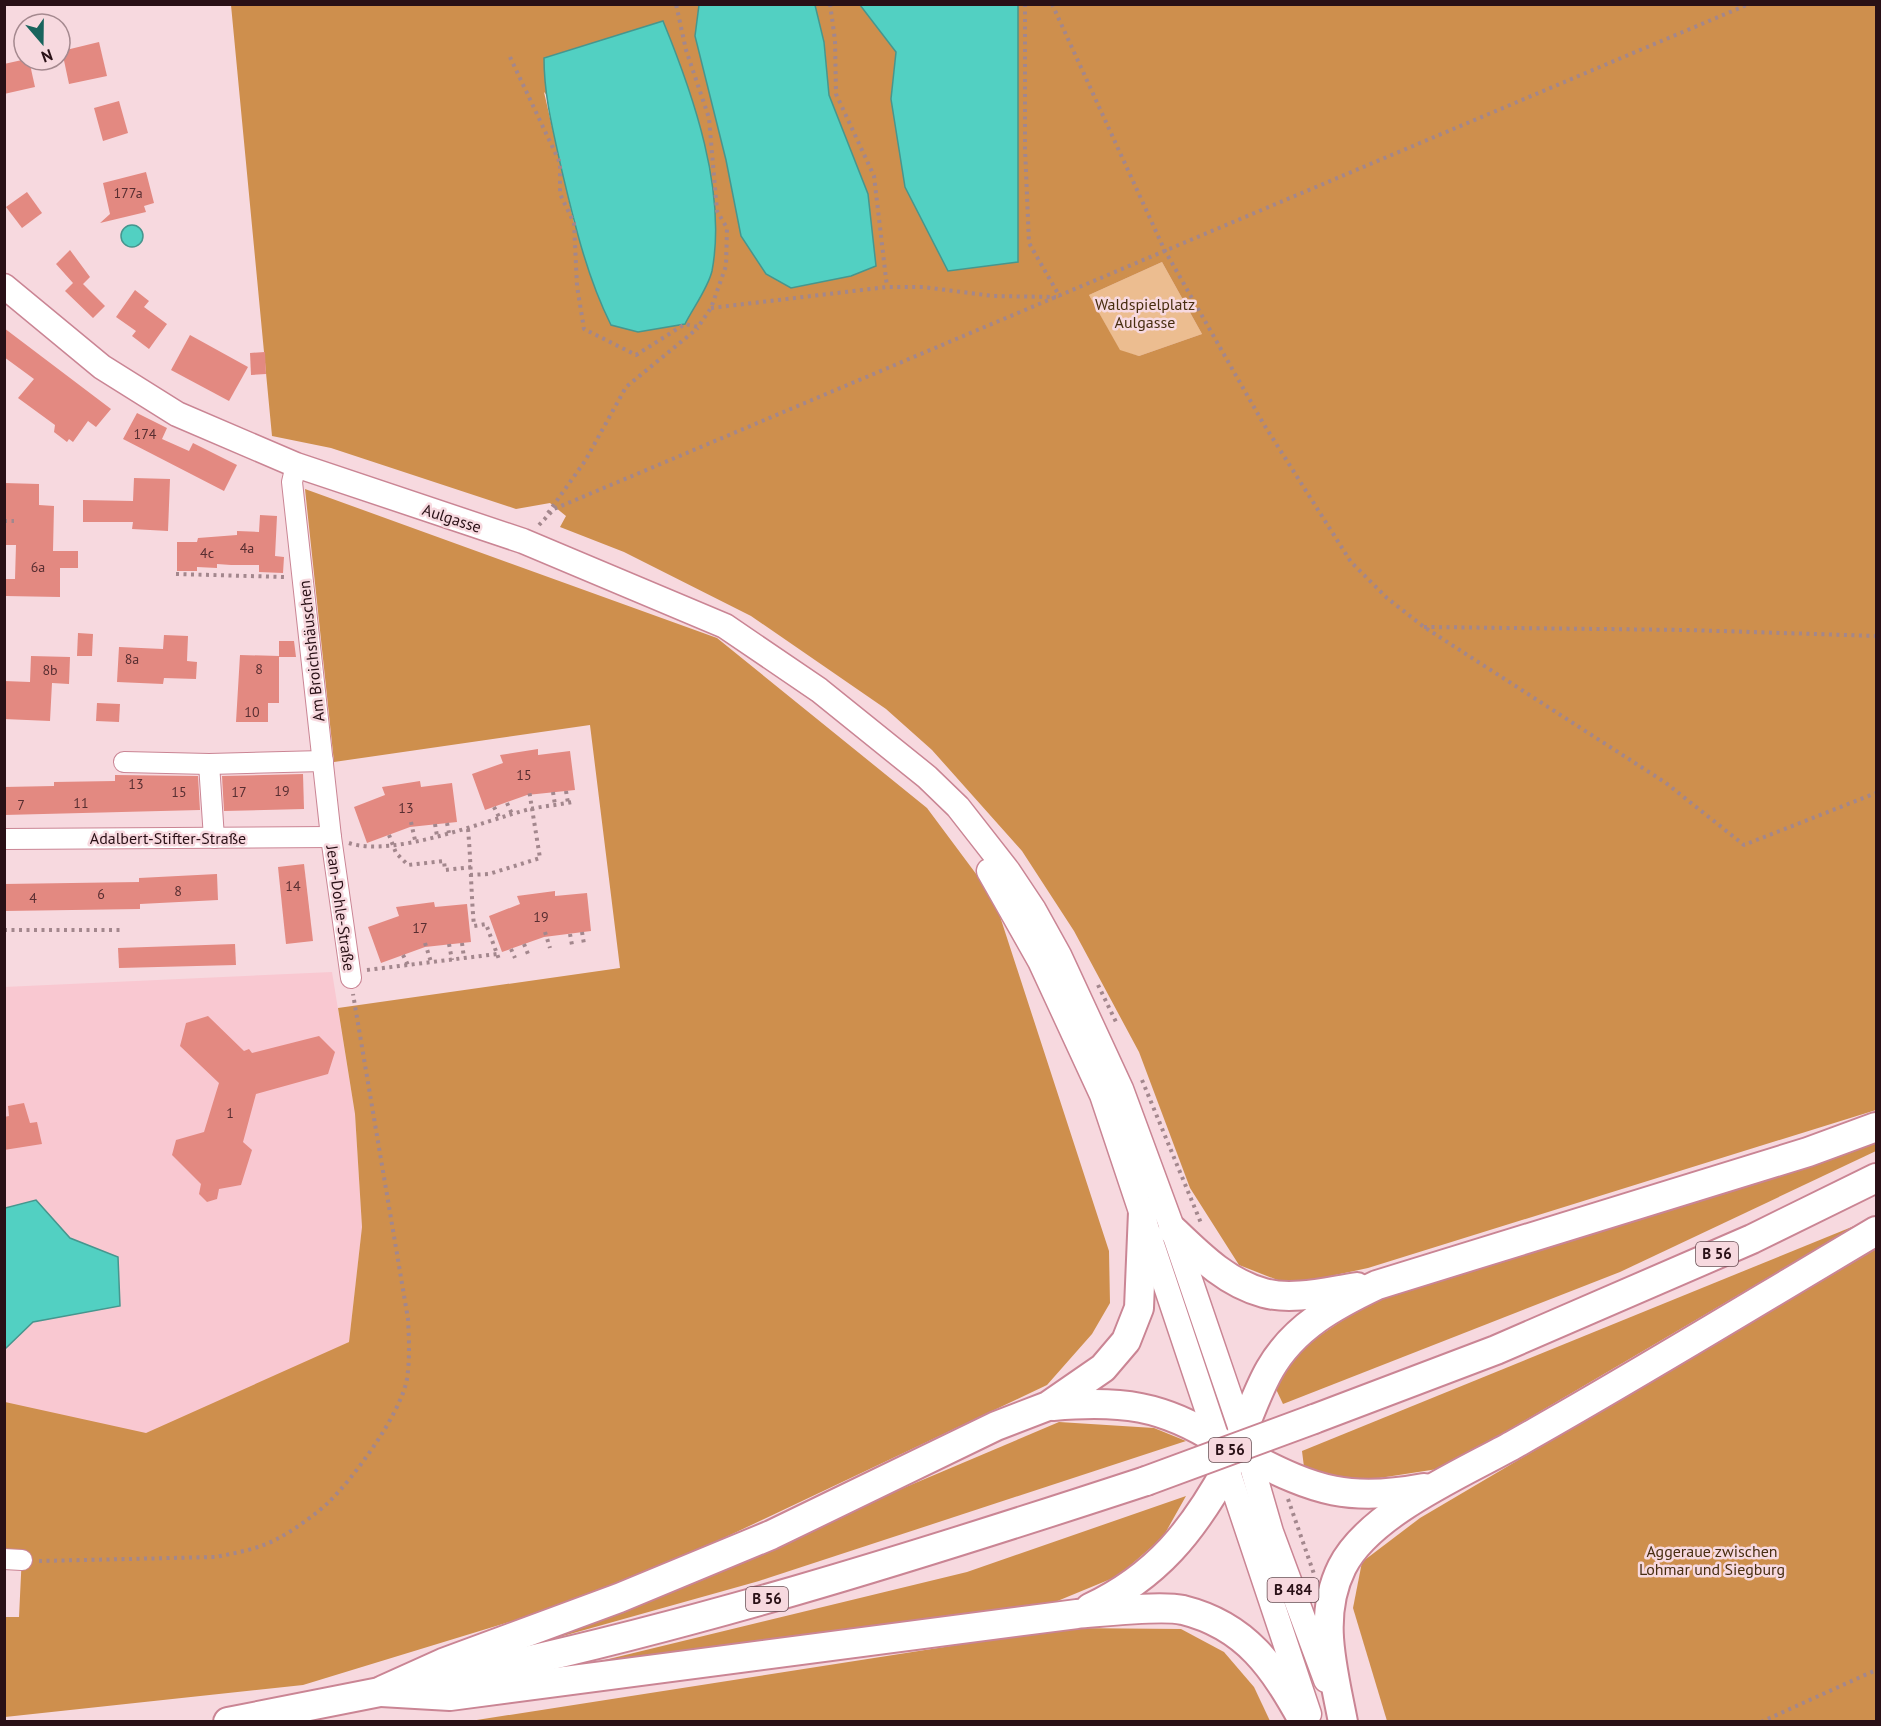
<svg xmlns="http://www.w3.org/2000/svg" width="1881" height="1726" viewBox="0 0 1881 1726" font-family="'PT Sans',sans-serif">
<rect width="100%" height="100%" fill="#f7d9df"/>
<!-- built -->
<polygon fill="#f9c8d1" points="332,972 355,1114 362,1227 349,1342 5,1511 4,987"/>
<!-- green -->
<polygon fill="#ecbd90" points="1162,262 1202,334 1139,356 1120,351 1089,295"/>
<!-- forest -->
<g fill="#ce8f4d" fill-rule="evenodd">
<path d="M231,5h468l-4,31 31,124 15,76 127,-42 -39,-99 -5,-53 -9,-37h45l36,47 -5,47 127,163v-257h858v1105l-508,158 -56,12 -32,1 -41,-16 -49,-77 -51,-136 -65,-121 -52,-80 -90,-101 -46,-41 -135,-93 -127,-64 -64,-25 6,-11 -16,-13 -34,6 -185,-61 -59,-12zM544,92l168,181 -138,-50zM1162,262l40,72 -63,22 -19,-6 -31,-55z"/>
<polygon points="305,489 717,638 927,808 994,898 1109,1251 1110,1303 1092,1334 1047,1385 614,1590 303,1685 5,1717 5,1617 19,1617 22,1554 5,1553 5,1402 146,1433 349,1342 362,1227 355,1114 338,1008 620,968 590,725 334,762"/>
<polygon points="1876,1142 1876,1151 1620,1272 1283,1404 1274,1385 1300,1349 1377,1297"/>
<polygon points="1859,1224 1444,1468 1360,1481 1305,1475 1302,1451"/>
<polygon points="1876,1249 1876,1721 1387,1721 1353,1608 1362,1562 1420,1518"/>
<polygon points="1059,1422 1154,1428 1186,1441 759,1581 538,1643"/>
<polygon points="1186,1496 1163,1537 1118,1576 1055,1602 576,1667 967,1572"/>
<polygon points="1066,1628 1181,1629 1224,1652 1254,1687 1270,1721 464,1722"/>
</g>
<!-- water -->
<g fill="#52d0c2" stroke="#46968e" stroke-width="1.5">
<polygon points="699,5 815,5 824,42 829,95 868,194 876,266 851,276 791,288 766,274 741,236 726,160 695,36"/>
<polygon points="860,5 1018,5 1018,262 948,271 905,187 891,99 896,52"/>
<path d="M663,21c30,73 64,170 49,250 -4,17 -19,37 -27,53l-47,8 -27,-7c-25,-50 -37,-104 -50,-158 -8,-37 -17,-71 -17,-109z"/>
<circle cx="132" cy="236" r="11"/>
<polygon points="36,1200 70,1238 118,1257 120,1306 33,1322 5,1349 5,1208"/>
</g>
<!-- building -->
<g fill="#e38981">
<polygon points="99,42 107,76 69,84 62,51"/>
<polygon points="22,60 29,60 35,87 4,94 4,64"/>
<polygon points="119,101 128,133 103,141 94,108"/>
<polygon points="146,172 154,203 144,206 146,212 100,223 110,214 103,183"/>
<polygon points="27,192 42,213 22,228 6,207"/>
<polygon points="70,250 90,277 83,284 105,306 93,318 65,291 73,283 56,264"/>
<polygon points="135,290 149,301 144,307 167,324 149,349 132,336 136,331 116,317"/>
<polygon points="4,328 111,409 96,427 88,421 73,442 69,439 67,442 54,432 55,425 18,398 34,379 4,357"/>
<polygon points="190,335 248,367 229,401 171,370"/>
<polygon points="265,352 266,374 251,375 250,353"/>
<polygon points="137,413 167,428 162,439 189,451 193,443 237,465 224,491 123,439"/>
<polygon points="134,478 170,479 168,531 132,529 133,522 83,522 83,500 133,501"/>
<polygon points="4,483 39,484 39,505 54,506 53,551 78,551 78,568 60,568 60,597 5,596 5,579 15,579 16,545 4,545"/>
<polygon points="260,515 277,516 275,556 284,557 283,573 259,572 259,565 231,565 217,564 217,568 197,567 197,571 177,571 177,542 197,542 198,538 237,535 237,531 259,532"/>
<polygon points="78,633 93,634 92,656 77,656"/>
<polygon points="164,635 188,636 187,661 197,662 196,679 164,678 163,684 117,682 119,647 163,649"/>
<polygon points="279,641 294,641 296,657 279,657 279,703 268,703 268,722 236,722 240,655 279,656"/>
<polygon points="31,656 70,657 69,684 52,683 50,721 4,719 4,681 30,682"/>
<polygon points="97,703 120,704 119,722 96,721"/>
<polygon points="538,749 538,755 570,751 575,790 527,795 485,810 472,774 503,763 500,755"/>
<polygon points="303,774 304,809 224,811 222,776"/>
<polygon points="115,775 198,776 200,810 4,815 4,787 54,786 54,782 115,781"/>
<polygon points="420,781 421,787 452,783 457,822 410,827 367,843 354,807 385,795 382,787"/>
<polygon points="304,864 313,941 286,944 278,867"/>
<polygon points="217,874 218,900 140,904 140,909 4,911 4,884 139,882 139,878"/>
<polygon points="555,891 555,896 587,893 591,931 544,937 502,952 489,916 520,904 517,896"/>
<polygon points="434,902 435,907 467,904 471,942 425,947 381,963 368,927 399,916 396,907"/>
<polygon points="235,944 236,965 119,968 118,948"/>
<polygon points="208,1016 244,1051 249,1049 252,1053 319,1036 335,1052 328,1074 256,1094 243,1142 252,1150 241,1185 219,1189 217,1199 207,1202 199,1194 201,1184 172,1155 176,1140 204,1132 219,1083 180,1046 186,1023"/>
<polygon points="24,1103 30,1123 37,1122 42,1144 4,1150 4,1117 9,1116 8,1106"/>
</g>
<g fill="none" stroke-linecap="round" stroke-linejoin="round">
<defs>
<g id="minor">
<polyline points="296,465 292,482 331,837 351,978"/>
<polyline points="124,762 209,764 323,761"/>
<polyline points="209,764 214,838"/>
<polyline points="4,839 331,837"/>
<polyline points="4,1559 22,1560"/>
</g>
<g id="major">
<polyline points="4,286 102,367 177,414 296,465 523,541 725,626 819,690 927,777 958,807 1008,871 1034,910 1059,955 1121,1089 1173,1230 1242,1432 1271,1532 1326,1680"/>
<polyline points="989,871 1040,961 1102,1095 1309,1714"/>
</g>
<g id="highway">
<path d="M1173,1230c27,26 54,53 91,63 29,8 65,-2 93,-6"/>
<path d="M1053,1406c67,-6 110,-1 167,36"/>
<polyline points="1314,1419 1496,1350 1752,1239 1876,1178"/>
<path d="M1242,1432c9,-21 17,-44 28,-63 24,-42 65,-64 107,-84l431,-133 68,-25"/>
<path d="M1250,1457c65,34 100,45 174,31"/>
<path d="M1090,1608c67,-32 103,-77 138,-141"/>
<path d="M439,1680c240,-49 475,-123 707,-199"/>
<polyline points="383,1690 443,1663 619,1598 771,1535 996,1426 1048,1406 1103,1368 1126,1341 1139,1308 1143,1212"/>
<path d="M381,1692l69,4 627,-82c26,-2 83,-9 106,-4 64,16 91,58 121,112"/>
<polyline points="228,1722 400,1688"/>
<path d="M1343,1722c-10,-53 -26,-105 -1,-155 27,-54 121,-94 171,-122 123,-69 243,-143 363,-214"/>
</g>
</defs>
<!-- minor casing -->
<use href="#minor" stroke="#ca8594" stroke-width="22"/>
<!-- major casing -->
<use href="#major" stroke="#ca8594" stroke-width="27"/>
<!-- highway casing -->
<use href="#highway" stroke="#ca8594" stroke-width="32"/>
<!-- path -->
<g stroke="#a3878d" stroke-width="4" stroke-dasharray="3 4.5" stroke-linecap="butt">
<polyline points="830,4 835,40 836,94 874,176 887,287"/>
<polyline points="1025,4 1025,149 1029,243 1060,297"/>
<polyline points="1052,4 1164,249 1263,423 1351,562 1387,598 1424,627 1666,783 1744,845 1876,793"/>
<polyline points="510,57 560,163 560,194 574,223 577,286 584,329 636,355 685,324 698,327 711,308 726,266 727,228 717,211 709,118 686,50 676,4"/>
<polyline points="711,308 887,287 923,287 993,296 1056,297"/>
<polyline points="548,513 585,461 626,387 698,328"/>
<polyline points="4,521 14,521"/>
<polyline points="539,525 554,509 1749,4"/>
<polyline points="176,574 284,577"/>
<polyline points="1424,627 1689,630 1876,636"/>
<polyline points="566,791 568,803"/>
<polyline points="553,792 555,805"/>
<polyline points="507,803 512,814"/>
<polyline points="494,807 500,819"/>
<polyline points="411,822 415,840"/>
<polyline points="447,823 449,833"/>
<polyline points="435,824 437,836"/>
<path d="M468,829c3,33 3,64 6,97l12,-2 14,38"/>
<polyline points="389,835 396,853 408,865 444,861 445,870 472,867"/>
<path d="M349,843c46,15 134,-22 181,-34 14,-3 28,-4 42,-7"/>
<polyline points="470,875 489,874 540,858 529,790"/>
<polyline points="4,930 121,930"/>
<polyline points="545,932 550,948"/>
<polyline points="582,932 584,944"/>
<polyline points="570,934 572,945"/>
<polyline points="425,943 431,962"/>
<polyline points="462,943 464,958"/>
<polyline points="449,944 452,960"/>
<polyline points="524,944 528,954"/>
<polyline points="511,949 515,958"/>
<polyline points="403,955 408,965"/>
<polyline points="367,970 497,954"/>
<polyline points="1098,985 1116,1022"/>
<polyline points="1142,1080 1201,1223"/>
<polyline points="1288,1499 1314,1574"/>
<path d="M39,1561l176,-4c21,-4 43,-8 62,-18 17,-9 38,-24 52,-37 26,-26 71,-87 78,-123 3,-20 2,-40 1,-60l-55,-325"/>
<polyline points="1761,1722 1876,1670"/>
</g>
<!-- minor -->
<use href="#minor" stroke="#fff" stroke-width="20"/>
<!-- major -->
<use href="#major" stroke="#fff" stroke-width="24"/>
<!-- highway -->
<use href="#highway" stroke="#fff" stroke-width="28"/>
<defs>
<polyline id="highway-bridge" points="1146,1481 1314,1419"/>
</defs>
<!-- highway-bridge casing -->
<use href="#highway-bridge" stroke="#ca8594" stroke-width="32" stroke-linecap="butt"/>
<!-- highway-bridge -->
<use href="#highway-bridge" stroke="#fff" stroke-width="28"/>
</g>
<g text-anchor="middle" stroke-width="5" stroke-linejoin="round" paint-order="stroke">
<!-- number labels -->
<g font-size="14" fill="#582e31">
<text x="128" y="198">177a</text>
<text x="145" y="439">174</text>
<text x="247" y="553">4a</text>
<text x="207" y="558">4c</text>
<text x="38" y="572">6a</text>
<text x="132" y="664">8a</text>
<text x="259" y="674">8</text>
<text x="50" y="675">8b</text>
<text x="252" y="717">10</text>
<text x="524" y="780">15</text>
<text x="136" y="789">13</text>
<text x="282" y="796">19</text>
<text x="179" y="797">15</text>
<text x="239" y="797">17</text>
<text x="81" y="808">11</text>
<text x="21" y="810">7</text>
<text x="406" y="813">13</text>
<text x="293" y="891">14</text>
<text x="178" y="896">8</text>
<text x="101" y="899">6</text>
<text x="33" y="903">4</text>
<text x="541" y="922">19</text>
<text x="420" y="933">17</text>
<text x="230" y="1118">1</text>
</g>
<!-- shield labels -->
<g fill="#f7d9df" stroke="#674c52" stroke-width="1.5">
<rect x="1696" y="1242" width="42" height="24" rx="4.5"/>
<rect x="1209" y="1438" width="42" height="24" rx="4.5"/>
<rect x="1267.5" y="1578" width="51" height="24" rx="4.5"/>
<rect x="746" y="1587" width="42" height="24" rx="4.5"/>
</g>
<g font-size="15" font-weight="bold" fill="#291016">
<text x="1717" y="1259">B 56</text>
<text x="1230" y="1455">B 56</text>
<text x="1293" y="1595">B 484</text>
<text x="767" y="1604">B 56</text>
</g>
<!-- park labels -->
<g font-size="16" fill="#482e11" stroke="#f7d9df">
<text x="1145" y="310">Waldspielplatz<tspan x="1145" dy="18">Aulgasse</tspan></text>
<text x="1712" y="1557">Aggeraue zwischen<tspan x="1712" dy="18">Lohmar und Siegburg</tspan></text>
</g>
<!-- street labels -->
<g font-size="16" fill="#291016" stroke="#f7d9df">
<text transform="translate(452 518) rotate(18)" y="6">Aulgasse</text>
<text transform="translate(311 651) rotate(-96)" y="6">Am Broichshäuschen</text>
<text x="168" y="844">Adalbert-Stifter-Straße</text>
<text transform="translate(341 908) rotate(82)" y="6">Jean-Dohle-Straße</text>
</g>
</g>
<!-- border -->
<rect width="1881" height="1726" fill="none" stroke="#291016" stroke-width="12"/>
<!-- north arrow -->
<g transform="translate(42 42) rotate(160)"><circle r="28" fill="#f7d9df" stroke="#a5898f" stroke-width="1.5"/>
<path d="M0-4.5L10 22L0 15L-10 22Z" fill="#19645d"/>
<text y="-9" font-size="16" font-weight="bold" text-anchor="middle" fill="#291016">N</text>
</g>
</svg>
